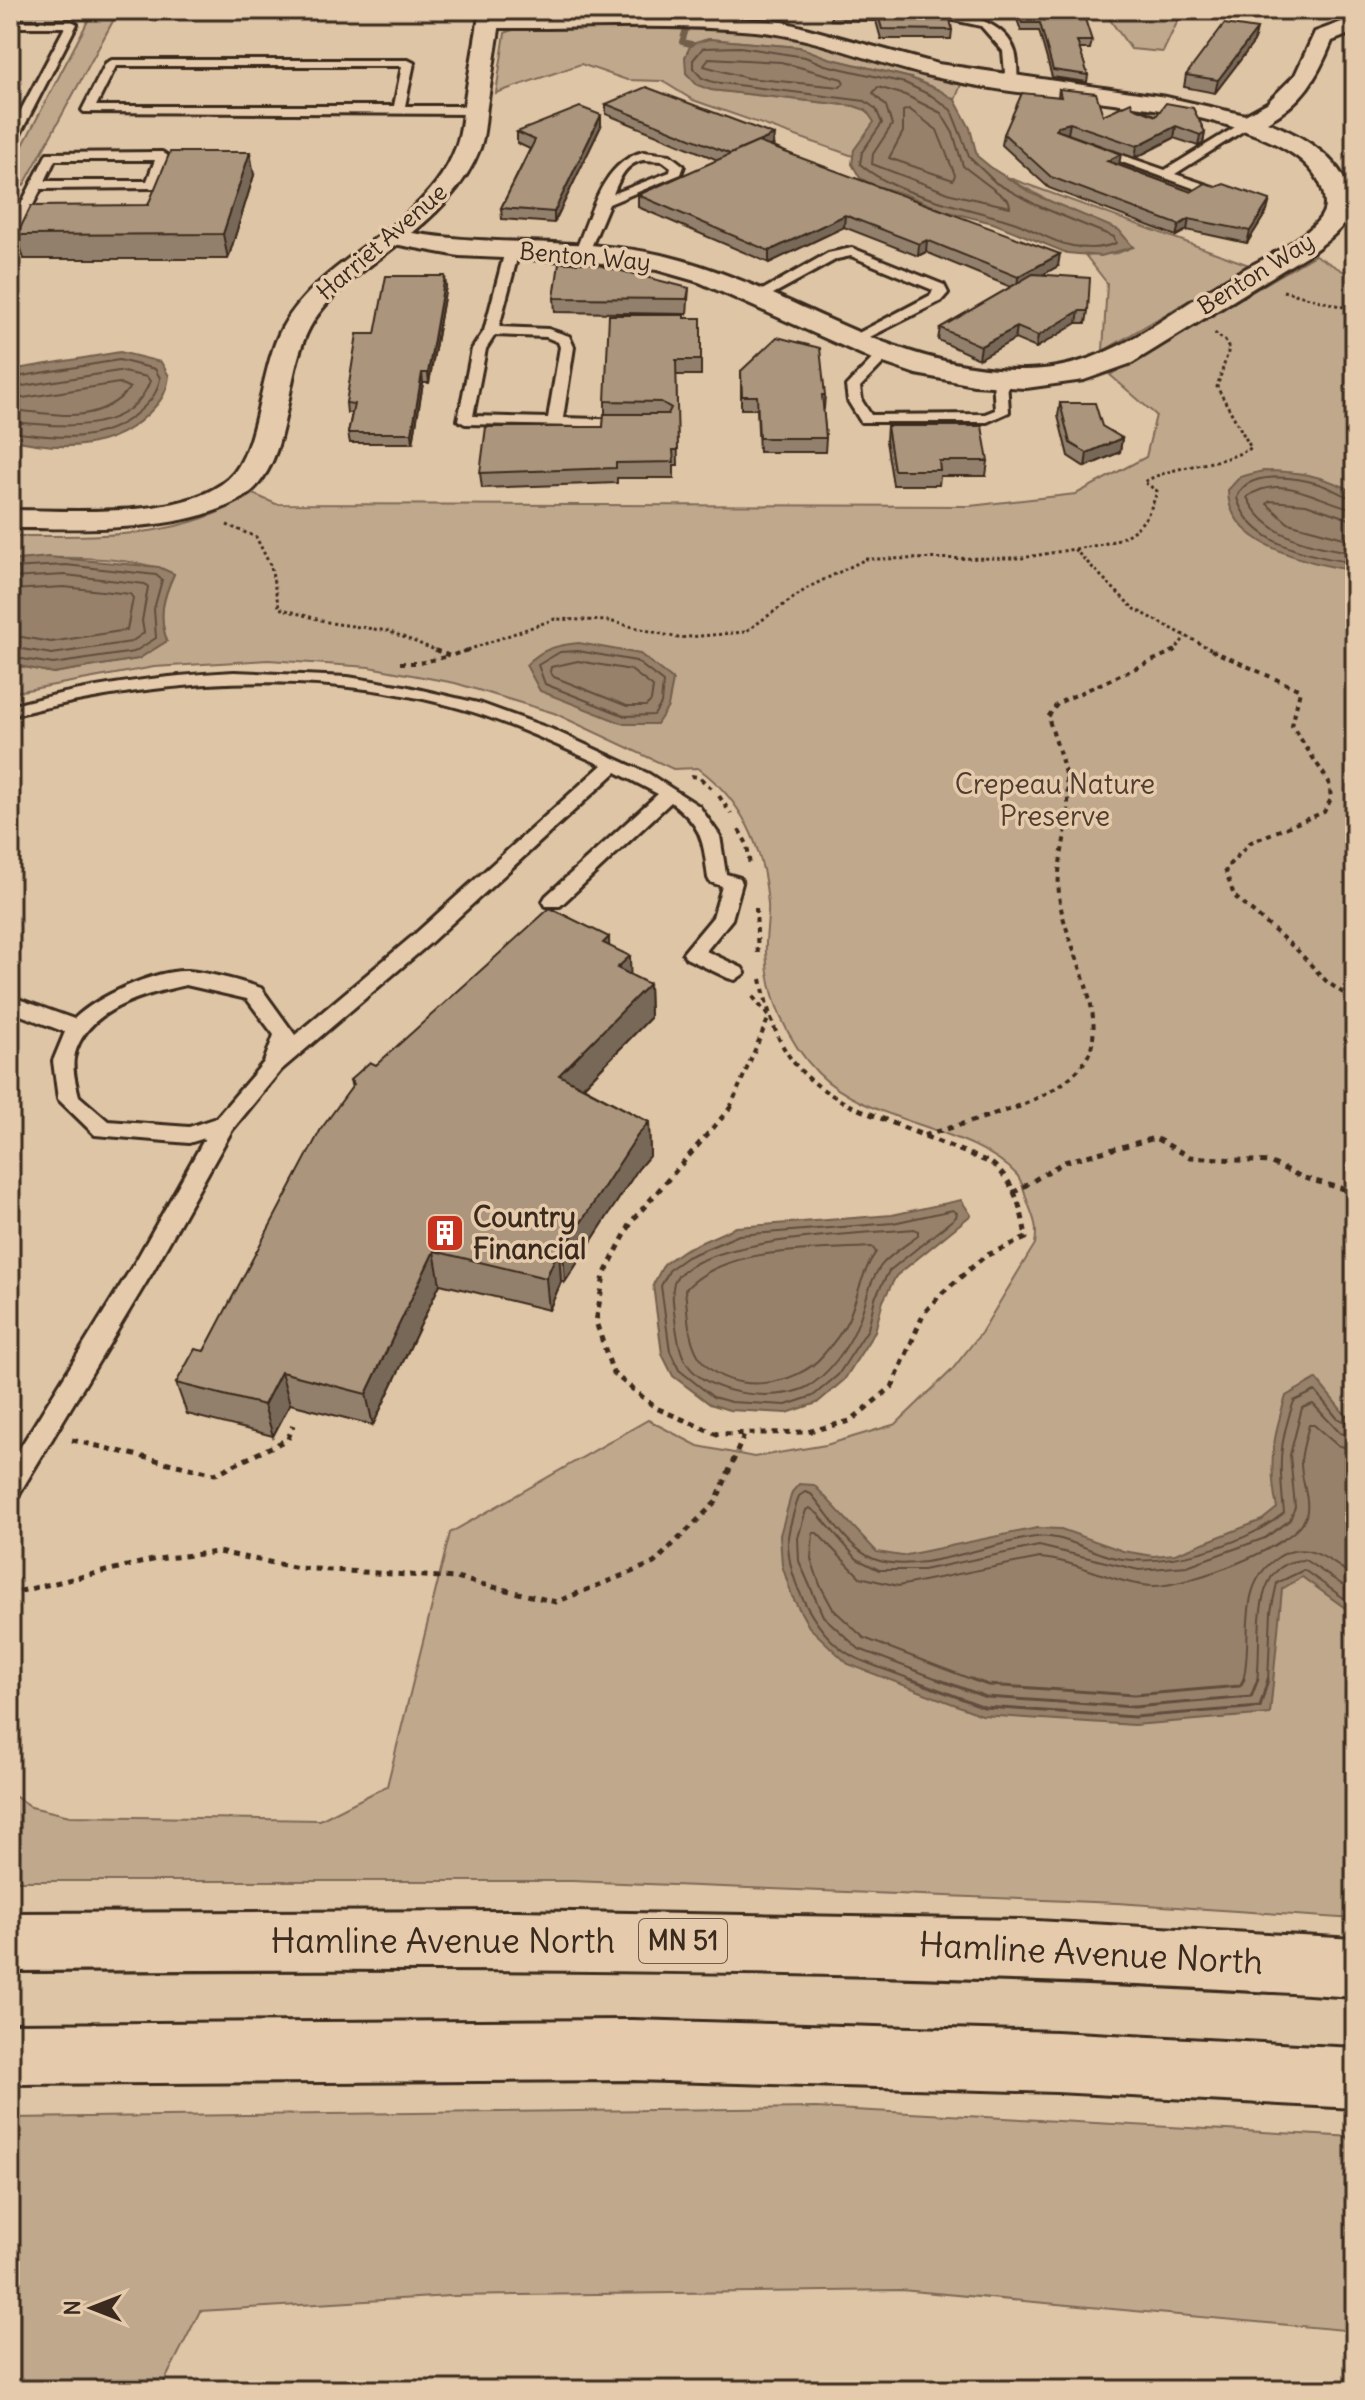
<svg xmlns="http://www.w3.org/2000/svg" width="1365" height="2400" viewBox="0 0 1365 2400" font-family="Delius,sans-serif">
<rect width="100%" height="100%" fill="#dec5a6"/>
<filter id="ink" filterUnits="userSpaceOnUse"><feTurbulence type="fractalNoise" baseFrequency=".0125" numOctaves="2"/><feDisplacementMap in="SourceGraphic" scale="16" xChannelSelector="R" yChannelSelector="G"/><feConvolveMatrix kernelMatrix="1 2 1 2 8 2 1 2 1" color-interpolation-filters="sRGB"/></filter>
<g filter="url(#ink)">
<!-- green -->
<g fill="#c0a88d" stroke="#7e6956" stroke-width="2">
<polygon points="10,10 119,10 24,185 10,185 10,170 89,19 10,19"/>
<polygon points="509,10 733,10 758,12 760,18 511,16"/>
<polygon points="1103,10 1183,10 1163,52 1131,49"/>
<path d="M518,28l238,1 51,10 66,22 89,21 -7,18 -44,-22 -83,-20 -29,-11 -90,-8c-19,3 -20,18 -23,34l12,12 13,5 143,16 12,4 9,12 -22,34 -160,-56 -31,-19 -35,-1 -46,-16 -85,29 9,-60z"/>
<polygon points="1004,176 1249,265 1103,351 1107,283 1086,256 1118,253 1133,247"/>
<path d="M1315,255l40,23v1641l-238,-16 -545,-22h-562v-88l21,14 39,9 250,4 67,-34 63,-253 198,-113 50,26 56,11 72,-12 70,-21 55,-53 30,-38 54,-89c3,-17 -1,-25 -7,-41 -3,-8 -5,-21 -11,-28 -44,-49 -149,-51 -199,-102 -31,-32 -50,-75 -52,-120 -1,-16 3,-33 2,-49 -4,-54 -25,-103 -70,-136l-25,1 -119,-56 -99,-30 -86,-16 -101,-7 -114,7 -144,26v-29l43,9 85,-14 29,-18c-9,-25 -4,-43 7,-67 -39,-19 -120,-18 -164,-13v-25c85,-1 169,6 243,-42l23,10 694,2 106,-12 70,-37 10,-42 -46,-40z"/>
<polygon points="816,2108 1355,2137 1355,2331 901,2290 450,2296 200,2311 160,2390 10,2390 10,2118"/>
</g>
<!-- water -->
<g fill="#97816a" stroke="#725e4c" stroke-width="2">
<polygon points="709,39 799,47 828,58 911,78 939,90 955,100 970,128 977,156 993,169 1033,194 1119,230 1133,247 1101,256 1067,253 993,223 945,211 904,194 873,185 860,178 852,164 854,150 874,122 866,110 854,106 711,90 697,85 686,73 685,57 691,44"/>
<path d="M120,352l41,10 8,14c-2,17 -8,25 -20,37 -37,38 -90,38 -139,26v-69z"/>
<path d="M1263,471c36,0 60,5 92,21v79c-43,-7 -128,-25 -127,-81l12,-13z"/>
<path d="M48,557l111,10 15,7c-11,24 -16,42 -7,67l-29,18 -85,14 -43,-9v-103z"/>
<path d="M579,643l61,11 33,26 -5,27 -11,17h-33l-84,-33 -14,-26c16,-16 30,-20 53,-22z"/>
<polygon points="961,1200 971,1215 896,1276 883,1301 875,1331 844,1380 817,1403 787,1413 729,1410 710,1404 673,1376 662,1354 653,1285 664,1264 684,1250 736,1227 892,1215"/>
<path d="M1316,1379l26,32 13,11v193l-53,-38 -20,12 -12,125 -136,11 -152,-10 -134,-51 -39,-37 -17,-31 -10,-31 -2,-30 12,-43 7,-8 15,1 63,67 25,4 135,-28 24,1 62,22 30,5 22,-2 87,-34 15,-12c-9,-42 -4,-72 9,-112z"/>
</g>
<g fill="none" stroke-linecap="round" stroke-linejoin="round">
<!-- shore-far1 -->
<g stroke="#604d3c" stroke-width="2">
<path d="M740,47l65,10 20,8 80,18 27,13 19,14 19,48 26,25 40,22 78,32 2,6c-14,6 -28,6 -43,3 -20,-3 -38,-16 -57,-23 -47,-16 -119,-26 -156,-59l2,-12 20,-29 -6,-14 -11,-8 -152,-19 -11,-4 -9,-10v-8l10,-12z"/>
<polygon points="709,58 781,62 842,79 844,83 840,87 747,78 704,66"/>
<polygon points="878,87 905,95 941,113 953,133 963,166 1009,201 1010,207 951,194 872,164 873,154 892,125 886,106 873,93"/>
<polygon points="909,109 937,130 955,175 953,180 889,158 903,132 903,111"/>
<path d="M10,378l109,-18 36,9 5,9c-2,16 -12,26 -24,36 -37,31 -81,23 -126,18"/>
<path d="M10,388l109,-17 28,6 3,4c-21,57 -94,44 -140,41"/>
<path d="M10,400l109,-17 11,5c-33,39 -75,25 -120,22"/>
<path d="M1355,499c-13,-3 -23,-11 -36,-15 -22,-7 -74,-15 -82,14 14,48 75,58 118,65"/>
<path d="M1355,509c-34,-6 -73,-38 -108,-12 19,42 67,49 108,56"/>
<polyline points="1355,521 1306,504 1270,501 1267,504 1288,523 1355,541"/>
<polyline points="10,568 66,565 156,575 162,580 154,609 156,638 134,652 53,664 10,657"/>
<polyline points="10,578 65,575 145,584 148,587 142,621 144,633 131,642 52,654 10,647"/>
<polyline points="10,590 64,587 130,594 133,598 127,630 51,642 10,635"/>
<polygon points="578,651 636,661 663,682 661,704 654,715 625,716 545,684 538,665 560,652"/>
<polygon points="578,661 631,670 653,687 651,701 646,706 627,706 554,677 550,672 551,667"/>
<polygon points="953,1210 957,1213 956,1217 889,1271 875,1298 868,1329 838,1375 813,1396 786,1405 731,1402 713,1397 679,1370 670,1351 661,1286 670,1269 687,1257 739,1235 893,1223"/>
<path d="M914,1229l4,2v5c-12,9 -29,19 -38,31 -12,17 -14,37 -22,56 -8,22 -31,55 -53,65 -32,14 -97,7 -118,-24 -9,-13 -11,-38 -13,-53 -1,-12 -4,-25 4,-35 35,-39 183,-42 236,-47z"/>
<path d="M872,1247l4,5c-15,21 -18,45 -28,68 -6,12 -16,25 -25,35 -26,32 -93,41 -121,6 -15,-19 -14,-48 -17,-71 41,-45 130,-39 187,-43z"/>
<path d="M915,1681c-19,-8 -40,-14 -59,-23 -39,-19 -69,-77 -68,-120 1,-13 7,-29 11,-42l6,-4 6,2c18,20 37,55 63,65 41,17 118,-17 162,-22 24,-4 52,14 76,20 51,12 131,-11 172,-44 -5,-47 -6,-67 10,-112l21,-10 22,27 18,9"/>
<polyline points="943,1681 859,1649 823,1616 799,1561 798,1538 806,1510 810,1508 818,1514 857,1559 879,1570 923,1570 1039,1546 1139,1570 1187,1566 1265,1538 1290,1520 1295,1507 1290,1455 1302,1408 1313,1404 1340,1433 1355,1438"/>
<path d="M976,1681l-112,-43 -31,-29 -13,-24 -9,-26 2,-26h4l43,44 38,9 142,-28c39,3 74,26 113,28 31,1 144,-39 153,-70 5,-17 -6,-37 -5,-55 1,-12 5,-24 8,-36h5l23,20 18,5"/>
<path d="M1243,1681c11,-42 -8,-95 34,-123 29,-20 54,3 78,20"/>
<path d="M1257,1681c6,-38 -10,-120 48,-121l50,33"/>
<polyline points="1268,1681 1271,1611 1277,1583 1304,1570 1355,1606"/>
</g>
<!-- shore -->
<g stroke="#604d3c" stroke-width="3">
<polyline points="910,1679 984,1707 1134,1717 1260,1707 1268,1679"/>
<polyline points="937,1679 986,1697 1134,1707 1251,1697 1258,1679"/>
<polyline points="971,1679 988,1685 1134,1695 1240,1686 1244,1679"/>
</g>
<!-- stream -->
<polyline stroke="#725e4c" stroke-width="6" points="687,10 688,23 682,42 691,44"/>
<defs>
<g id="lane">
<path d="M908,10c33,0 95,3 107,42 3,9 2,22 3,32l-6,3 -6,-3 -3,-33 -22,-25z"/>
<polygon points="10,21 72,21 77,24 16,142 10,146 10,131 65,27 10,27"/>
<path d="M112,60h296l6,3 -9,43h70l6,4 -6,4 -391,-2 -2,-2 24,-47zM116,66h286l-8,40h-298z"/>
<polygon points="1250,118 1256,122 1254,124 1175,174 1219,189 1221,192 1215,196 1089,150 1099,147 1165,170"/>
<path d="M162,152l6,4 -12,32 -115,1 -25,50 -6,4v-17l37,-73zM55,160h100l-8,21h-102z"/>
<path d="M643,152l27,3 14,11 -3,8 -72,30 -20,48 -12,3 -2,-3c16,-36 26,-89 68,-100zM643,160l20,1 8,6 -1,5 -57,22c7,-16 12,-30 30,-34z"/>
<path d="M512,247l7,4 -20,76 49,2 21,7 5,11 -11,71 68,2 7,4 -2,3 -171,-3 -7,-4 14,-71 12,-18 21,-80zM495,335l51,2 12,5 2,5 -12,71 -75,-2 13,-67z"/>
<polygon points="852,248 944,285 948,293 941,301 852,346 847,345 847,339 931,295 933,290 851,256 837,259 762,300 750,297 828,253"/>
<polygon points="884,351 891,355 860,387 862,401 871,415 985,414 995,410 993,379 1000,375 1007,379 1009,412 987,422 861,422 848,401 846,386 879,352"/>
<path d="M234,672l114,5 56,9 78,18 69,25 98,45 50,32 21,30 6,38 14,4 2,5 -10,36 -26,32 36,17 3,5 -10,7 -7,-2 -42,-20 -3,-5 30,-36 9,-31 -12,-4 -2,-4c-5,-38 -5,-51 -37,-76l-111,104h-14l-3,-5 3,-5 112,-102 -42,-22 -187,172 -148,126 -49,60 -79,141 -134,223 -9,3v-33l127,-205 68,-121 -16,5 -94,-8 -37,-36 -5,-38 12,-29 -55,-21v-15l64,23c22,-22 82,-50 114,-48 23,2 51,10 73,17l34,47 120,-101 187,-169c-43,-19 -85,-39 -129,-53 -152,-46 -312,-34 -463,4v-10c74,-20 147,-30 224,-34zM186,985l61,14 27,36 -10,27 -48,56 -27,9 -81,-6 -29,-25c-3,-12 -7,-26 -5,-38 10,-49 71,-64 112,-73z"/>
</g>
<path id="street" d="M659,14l124,8 155,42 228,33 79,18 22,-12 28,-28 20,-43 40,-15v15l-23,9c-15,37 -29,61 -65,81 35,13 83,40 84,83 0,20 -26,37 -39,47l-180,111 -48,17 -58,8 -52,-3 -58,-11 -44,-15 -173,-77 -42,-12 -63,-8 -135,-6 -76,-14 -4,-5 4,-5 9,-3c90,20 184,6 274,27 128,31 221,115 359,114 85,0 142,-58 212,-97 20,-11 88,-42 88,-68 0,-90 -228,-103 -292,-111 -32,-4 -63,-9 -94,-16 -62,-13 -121,-41 -184,-47 -88,-8 -177,-2 -266,-3l-11,-6 11,-6z"/>
<path id="secondary" d="M480,10h22c-5,32 -10,64 -15,96 -2,14 -2,29 -7,42 -15,40 -49,71 -82,96 -30,24 -69,48 -88,83 -27,49 -18,134 -62,167 -57,41 -171,34 -238,34v-18c59,0 171,10 218,-31 31,-26 31,-109 54,-151 41,-75 144,-99 174,-181 5,-13 6,-28 8,-42 5,-31 11,-63 16,-95z"/>
<g id="highway">
<path d="M515,1911l504,9 336,19v58c-448,-29 -896,-29 -1345,-26v-58z"/>
<polygon points="632,2020 1056,2032 1355,2048 1355,2108 1056,2092 632,2080 10,2084 10,2024"/>
</g>
</defs>
<!-- lane casing -->
<use href="#lane" stroke="#3b2a1e" stroke-width="6"/>
<!-- street casing -->
<use href="#street" stroke="#3b2a1e" stroke-width="6"/>
<!-- secondary casing -->
<use href="#secondary" stroke="#3b2a1e" stroke-width="6"/>
<!-- highway casing -->
<use href="#highway" stroke="#3b2a1e" stroke-width="6"/>
<!-- path-far2 -->
<g stroke="#3b2a1e" stroke-width="3" stroke-dasharray="3 3" stroke-linecap="butt">
<polyline points="1283,291 1355,310"/>
<polyline points="227,525 256,537 271,567 279,608 331,623 388,631 440,652"/>
<path d="M1075,549c44,-7 69,-12 82,-58l-13,-9c34,-19 73,-15 107,-34l-34,-61 12,-38 -4,-8 -12,-9"/>
<polyline points="462,652 555,619 609,621 678,638 745,632 809,587 866,559 1022,558 1074,549 1133,608 1216,652"/>
<polyline points="1174,652 1185,637"/>
</g>
<!-- path-far1 -->
<g stroke="#3b2a1e" stroke-width="4" stroke-dasharray="5 5" stroke-linecap="butt">
<polyline points="435,650 450,656 468,650"/>
<polyline points="1211,650 1300,690 1292,726 1329,782 1331,799 1324,812 1251,842 1225,869 1234,896 1297,950 1327,982 1355,1001"/>
<polyline points="400,663 419,663 449,656"/>
<polyline points="691,776 699,777 712,789"/>
<polyline points="719,796 731,814"/>
<polyline points="739,830 747,844 750,866"/>
<polyline points="756,908 758,958"/>
<path d="M761,979c14,68 31,97 94,129"/>
<polyline points="730,1108 769,1017 750,993"/>
<path d="M1015,1108c29,-12 70,-31 77,-64 9,-41 -23,-96 -31,-136 -8,-39 6,-65 7,-102 1,-31 -11,-60 -20,-89l10,-14 118,-53"/>
</g>
<!-- path -->
<g stroke="#3b2a1e" stroke-width="5" stroke-dasharray="6 6" stroke-linecap="butt">
<path d="M732,1106l-100,115 -28,54 -8,47 17,51 43,35 61,26 90,-2 43,-11 42,-34 32,-74 17,-19 44,-38 41,-18c-4,-28 -11,-57 -35,-75l-140,-57"/>
<polyline points="924,1136 1020,1106"/>
<polyline points="1013,1193 1064,1162 1155,1138 1190,1157 1269,1162 1304,1178 1355,1192"/>
<polyline points="72,1440 215,1474 288,1439 293,1425"/>
<polyline points="10,1599 21,1591 157,1559 218,1552 299,1568 456,1578 556,1602 654,1563 716,1502 744,1435"/>
</g>
<!-- lane -->
<use href="#lane" fill="#e5cbac" fill-rule="evenodd"/>
<!-- street -->
<use href="#street" fill="#e5cbac" fill-rule="evenodd"/>
<!-- secondary -->
<use href="#secondary" fill="#e5cbac" fill-rule="evenodd"/>
<!-- highway -->
<use href="#highway" fill="#e5cbac" fill-rule="evenodd"/>
</g>
<!-- wall -->
<g fill="#93806c" stroke="#3b2a1e" stroke-width="2">
<polygon points="831,10 940,10 952,30 951,39 881,39 876,21 831,20"/>
<polygon points="1014,10 1073,10 1092,41 1090,49 1079,49 1088,75 1087,82 1052,77 1039,31 1021,31"/>
<polygon points="1254,42 1215,93 1184,87 1186,75"/>
<polygon points="1059,89 1103,115 1133,107 1205,132 1203,144 1198,146 1174,138 1135,158 1068,134 1119,165 1191,192 1267,211 1247,243 1187,230 1176,236 1049,188 1002,145 1004,134 1058,97"/>
<polygon points="1355,103 1355,117 1351,116"/>
<polygon points="606,104 773,145 771,146 1058,266 1043,274 1088,311 1086,323 1077,323 1036,348 1015,339 979,359 938,340 940,328 1011,287 926,252 918,256 844,227 769,263 638,207 638,195 718,160 606,114"/>
<polygon points="601,126 554,223 502,219 501,208 530,149 517,143 517,132"/>
<polygon points="254,175 228,259 24,259 17,235 148,205"/>
<polygon points="446,286 429,383 423,383 413,443 350,443 348,433 352,413 347,413 346,403 375,334"/>
<polygon points="689,288 687,314 555,312 554,298"/>
<polygon points="684,318 701,318 701,375 676,375 678,465 674,465 674,478 617,478 617,483 482,488 480,473 603,427 605,414 605,401"/>
<polygon points="741,371 825,395 824,409 823,409 826,438 825,452 759,452 757,409 741,409"/>
<polygon points="1060,403 1122,438 1120,452 1085,467 1068,456 1058,416"/>
<polygon points="887,426 988,461 986,476 940,476 939,485 893,485 886,441"/>
<polygon points="609,946 630,975 649,984 650,1018 583,1087 649,1122 650,1155 638,1169 565,1282 561,1282 549,1310 440,1284 373,1425 290,1404 273,1436 187,1414 176,1383 204,1351 352,1088 350,1080 376,1065"/>
</g>
<!-- shaded-wall -->
<g fill="#786858" stroke="#3b2a1e" stroke-width="2">
<polygon points="1257,29 1254,42 1215,93 1218,80"/>
<polygon points="12,59 20,88 10,106 10,63"/>
<polygon points="601,115 601,126 554,223 554,212"/>
<polygon points="1070,123 1068,134 1056,130 1058,126"/>
<polygon points="1176,126 1174,138 1135,158 1137,146"/>
<polygon points="1205,132 1203,144 1198,146 1200,135"/>
<polygon points="774,135 773,145 731,165 731,155"/>
<polygon points="250,152 254,175 228,259 223,234"/>
<polygon points="1121,154 1119,165 1107,161"/>
<polygon points="1270,200 1267,211 1247,243 1250,231"/>
<polygon points="845,215 844,227 769,263 769,251"/>
<polygon points="1189,219 1187,230 1176,236 1179,225"/>
<polygon points="927,240 926,252 918,256 919,244"/>
<polygon points="1060,254 1058,266 1017,289 1018,277"/>
<polygon points="445,276 446,286 429,383 428,373"/>
<polygon points="1079,311 1077,323 1036,348 1038,336"/>
<polygon points="1017,327 1015,339 979,359 981,346"/>
<polygon points="422,373 423,383 413,443 412,433"/>
<polygon points="1122,438 1120,452 1085,467 1087,453"/>
<polygon points="609,937 610,971 603,943"/>
<polygon points="630,956 631,990 617,968"/>
<polygon points="649,984 650,1018 562,1108 559,1075"/>
<polygon points="649,1122 650,1155 638,1169 565,1282 563,1250 637,1136"/>
<polygon points="559,1249 561,1282 549,1310 546,1278"/>
<polygon points="434,1251 440,1284 373,1425 366,1394"/>
<polygon points="281,1372 290,1404 273,1436 264,1405"/>
</g>
<!-- building -->
<g fill="#ab957d" stroke="#3b2a1e" stroke-width="2">
<polygon points="831,10 940,10 949,12 952,30 882,29 877,11"/>
<polygon points="1018,10 1073,10 1074,13 1083,13 1092,41 1077,41 1088,75 1053,70 1040,23 1022,23"/>
<polygon points="1224,24 1257,29 1218,80 1186,75"/>
<polygon points="646,87 774,135 730,154 606,104"/>
<polygon points="1059,89 1096,93 1103,115 1131,102 1133,107 1156,116 1166,103 1193,108 1205,132 1200,135 1176,126 1137,146 1070,123 1058,126 1056,130 1121,154 1107,161 1191,192 1206,183 1216,187 1224,184 1270,200 1250,231 1189,219 1179,225 1051,177 1004,134 1022,93 1061,97"/>
<polygon points="580,107 601,115 554,212 501,208 535,140 517,132"/>
<polygon points="758,142 1060,254 1018,277 927,240 919,244 845,215 769,251 638,195"/>
<polygon points="170,152 250,152 223,234 17,235 31,206 148,205"/>
<polygon points="559,263 590,263 689,288 687,299 554,298"/>
<polygon points="1033,274 1090,278 1088,311 1079,311 1038,336 1017,327 981,346 940,328"/>
<polygon points="386,276 445,276 428,373 422,373 412,433 348,433 354,404 346,403 357,334 375,334"/>
<polygon points="609,315 684,315 684,318 701,318 701,360 676,360 678,450 673,450 674,462 616,463 616,468 480,473 486,427 603,427 604,414 668,414 671,408 661,402 605,401"/>
<polygon points="777,337 820,348 825,395 822,395 826,438 759,438 757,396 742,396 741,371"/>
<polygon points="1060,403 1095,403 1102,426 1122,438 1087,453 1070,443"/>
<polygon points="887,426 982,426 988,461 939,461 940,470 894,470"/>
<polygon points="550,908 609,937 603,943 630,956 617,968 649,984 559,1075 649,1122 637,1136 563,1250 559,1249 546,1278 434,1251 366,1394 281,1372 264,1405 176,1383 195,1349 204,1351 321,1129 354,1084 350,1080 370,1062 376,1065"/>
</g>
</g>
<!-- icons -->
<defs>
<symbol id="building-square" viewBox="-11 -11 22 22"><rect x="-9" y="-9" width="18" height="18" rx="4" fill="#c8321e" stroke="#e5cbac"/><path d="M-4-6H4V6H1V3H-1V6H-4ZM-2.5-4.3h1.7v1.8h-1.7ZM.8-4.3h1.7v1.8H.8ZM-2.5-1h1.7V.8h-1.7ZM.8-1h1.7V.8H.8Z" fill="#fff"/></symbol>
</defs>
<g fill-rule="evenodd">
<use href="#building-square" x="423" y="1211" width="44" height="44"/>
</g>
<g text-anchor="middle" stroke-width="7" stroke-linejoin="round" paint-order="stroke">
<!-- far-street labels -->
<g font-size="24" fill="#3b2a1e" stroke="#e5cbac">
<text transform="translate(382 242) rotate(-41)" y="8">Harriet Avenue</text>
<text transform="translate(585 257) rotate(5)" y="8">Benton Way</text>
<text transform="translate(1256 274) rotate(-32)" y="8">Benton Way</text>
</g>
<!-- shield labels -->
<rect fill="#e5cbac" stroke="#6e5a49" stroke-width="2" x="639" y="1919" width="88" height="44" rx="6"/>
<g font-size="26" font-weight="bold" fill="#3b2a1e">
<text x="683" y="1950">MN 51</text>
</g>
<!-- park labels -->
<g font-size="28" fill="#4f3d2f" stroke="#e5cbac">
<text x="1055" y="794">Crepeau Nature<tspan x="1055" dy="32">Preserve</tspan></text>
</g>
<!-- poi labels -->
<g font-size="28" font-weight="bold" fill="#3b2a1e" stroke="#e5cbac" text-anchor="start">
<text x="473" y="1227">Country<tspan x="473" dy="32">Financial</tspan></text>
</g>
<!-- near-street labels -->
<g font-size="34" fill="#3b2a1e" stroke="#e5cbac">
<text x="443" y="1953">Hamline Avenue North</text>
<text transform="translate(1091 1953) rotate(3)" y="12">Hamline Avenue North</text>
</g>
</g>
<!-- margin -->
<rect width="1365" height="2400" fill="none" stroke="#e5cbac" stroke-width="40"/>
<rect x="20" y="20" width="1325" height="2360" fill="none" stroke="#3b2a1e" stroke-width="3" filter="url(#ink)"/>
<!-- north arrow -->
<g transform="translate(92 2308) rotate(270)" stroke="#e5cbac" stroke-width="6" paint-order="stroke">
<path d="M0-6L14 30L0 20L-14 30Z" fill="#3b2a1e"/>
<text y="-12" font-size="22" font-weight="bold" text-anchor="middle" fill="#3b2a1e">N</text>
</g>
</svg>
